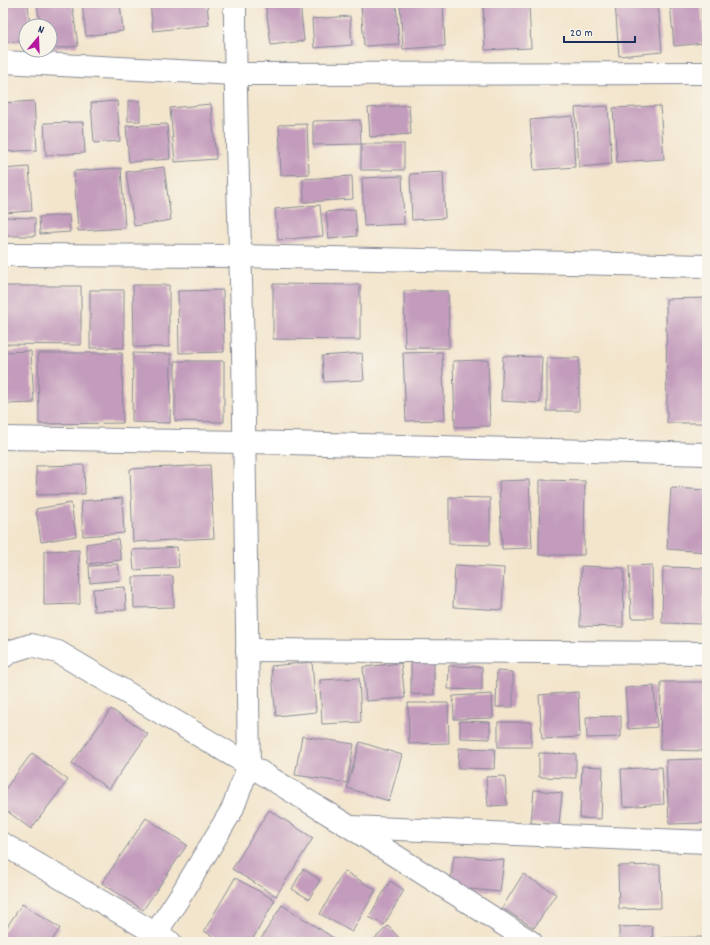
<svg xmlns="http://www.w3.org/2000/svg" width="710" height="945" viewBox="0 0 710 945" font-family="Dekko,sans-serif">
<rect width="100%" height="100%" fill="#f7f3e8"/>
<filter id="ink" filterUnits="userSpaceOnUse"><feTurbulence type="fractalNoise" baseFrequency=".025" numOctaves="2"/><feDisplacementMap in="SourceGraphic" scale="8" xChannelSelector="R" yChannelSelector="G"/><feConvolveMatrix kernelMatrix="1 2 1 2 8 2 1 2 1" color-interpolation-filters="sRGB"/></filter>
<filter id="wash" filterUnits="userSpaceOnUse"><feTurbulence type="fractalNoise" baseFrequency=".012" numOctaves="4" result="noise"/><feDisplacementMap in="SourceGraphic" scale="16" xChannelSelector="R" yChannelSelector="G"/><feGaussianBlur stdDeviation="0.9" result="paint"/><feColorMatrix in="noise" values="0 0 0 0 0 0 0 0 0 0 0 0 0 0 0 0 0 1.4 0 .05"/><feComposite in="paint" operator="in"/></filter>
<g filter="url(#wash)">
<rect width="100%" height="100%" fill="#f3e5cc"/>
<g id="blocks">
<!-- building -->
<g fill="#c39bbc">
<polygon points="3,3 28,3 30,26 26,26 26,41 3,43"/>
<polygon points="37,3 72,3 78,46 50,49 50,26 40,26"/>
<polygon points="82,3 120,3 123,31 86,36"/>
<polygon points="150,3 207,3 209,25 153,31"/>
<polygon points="300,3 304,41 271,45 266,7"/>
<polygon points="361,3 396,3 399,44 364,46"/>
<polygon points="400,3 443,3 445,46 403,49"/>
<polygon points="483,3 529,3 531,48 485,50"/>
<polygon points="615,3 658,3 662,52 619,56"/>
<polygon points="670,3 701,3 704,43 674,46"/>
<polygon points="350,16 352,45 314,48 312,19"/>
<polygon points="34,101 37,150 3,152 3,103"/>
<polygon points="117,101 120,141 94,143 91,103"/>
<rect x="128" y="101" width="12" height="20"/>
<polygon points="211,104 216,159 175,162 170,108"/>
<polygon points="409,105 411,134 370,137 368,108"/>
<polygon points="608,106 612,164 579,167 575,108"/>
<polygon points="660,106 664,159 617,162 613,108"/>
<polygon points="572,116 575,167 534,170 530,120"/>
<polygon points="360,120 361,144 313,145 313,121"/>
<polygon points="83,122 85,153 46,155 44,123"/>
<polygon points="167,124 170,159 129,162 126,126"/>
<polygon points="307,124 309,174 281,175 279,125"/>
<rect x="361" y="144" width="43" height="26"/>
<polygon points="29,167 32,211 3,213 3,169"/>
<polygon points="164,167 171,220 134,226 126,172"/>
<polygon points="121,168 125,228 78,231 74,171"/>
<polygon points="443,172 445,218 412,220 410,174"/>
<polygon points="352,176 353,199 304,202 303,179"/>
<polygon points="402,176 404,224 364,226 362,178"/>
<polygon points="320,205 323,236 278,240 275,209"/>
<polygon points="355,209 357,236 329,239 326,212"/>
<polygon points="69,215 70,232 40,234 39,217"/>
<polygon points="3,217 35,218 35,236 3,236"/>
<polygon points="273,284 360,285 360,340 273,339"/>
<polygon points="133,285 169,285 169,347 134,347"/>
<polygon points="3,286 81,286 81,345 3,344"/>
<rect x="90" y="290" width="34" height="58"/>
<polygon points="223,290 224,352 179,353 178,291"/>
<polygon points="404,291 448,291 449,348 405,348"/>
<polygon points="707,298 707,423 667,423 666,299"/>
<polygon points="31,351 34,403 4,404 3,352"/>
<polygon points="442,352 445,420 406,421 403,353"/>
<polygon points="38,353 122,353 123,423 39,424"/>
<polygon points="133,353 171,354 170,423 132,422"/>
<polygon points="362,353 364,380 324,382 322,356"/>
<polygon points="503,356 542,357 540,403 501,401"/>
<rect x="547" y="358" width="32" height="53"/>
<polygon points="488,360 490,426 455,427 453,361"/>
<polygon points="175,361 224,361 224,422 175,421"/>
<polygon points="84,465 85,494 37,495 36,466"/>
<polygon points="210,465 214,538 133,542 130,469"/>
<polygon points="529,480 532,548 502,549 499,481"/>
<polygon points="540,480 585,481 584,555 539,555"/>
<polygon points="671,488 707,490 707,552 667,549"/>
<polygon points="449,497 490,498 490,545 449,544"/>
<polygon points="122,498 124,533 83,536 81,501"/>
<polygon points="71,503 76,536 41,542 36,509"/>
<polygon points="118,539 121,560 88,564 86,544"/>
<polygon points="177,547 179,567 134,570 132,550"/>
<polygon points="79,550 80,604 44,605 44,551"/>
<polygon points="118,564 120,580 90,583 89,566"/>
<polygon points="455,565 504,568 502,610 453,607"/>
<polygon points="652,565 653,618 631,618 629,566"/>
<polygon points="581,566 624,568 623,627 580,626"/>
<polygon points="663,567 704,568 704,624 662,623"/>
<polygon points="173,576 174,607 134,608 133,577"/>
<polygon points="125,587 126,610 94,611 93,589"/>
<polygon points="312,662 316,712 276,716 271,666"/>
<polygon points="411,662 434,662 434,695 411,694"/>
<polygon points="401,663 405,698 366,701 363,667"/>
<polygon points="449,666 482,667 482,690 448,689"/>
<polygon points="497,671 513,672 513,707 496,707"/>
<polygon points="359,678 361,722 322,724 320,680"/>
<polygon points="661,682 707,682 707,751 660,750"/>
<polygon points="654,686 657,727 628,729 625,688"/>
<polygon points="578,692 580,737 542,739 539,695"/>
<polygon points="492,694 493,718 454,719 453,696"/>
<polygon points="408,703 448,703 449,743 409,744"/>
<polygon points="111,709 148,734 109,789 72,763"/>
<polygon points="621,716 621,737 587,738 586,717"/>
<polygon points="460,721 490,722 490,739 460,738"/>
<rect x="498" y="722" width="33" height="25"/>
<polygon points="302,736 354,744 347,783 295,775"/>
<polygon points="360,742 402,755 389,801 347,788"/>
<polygon points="459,748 495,749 494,769 458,768"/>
<polygon points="32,753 68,780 31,829 3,808 3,792"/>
<polygon points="539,753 576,754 576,778 539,777"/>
<polygon points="703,759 706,823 669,824 666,760"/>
<polygon points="582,766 603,767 601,819 580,818"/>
<polygon points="662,767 664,804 623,807 621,769"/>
<polygon points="505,776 507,805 488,806 486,777"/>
<polygon points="534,790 562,793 559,825 531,823"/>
<polygon points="269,810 313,838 276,896 232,869"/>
<polygon points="146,818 187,845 143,910 102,883"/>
<polygon points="454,855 504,860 500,892 450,887"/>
<polygon points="660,865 661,908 619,909 618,866"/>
<polygon points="303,869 320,880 309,899 292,889"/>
<polygon points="344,871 376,890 352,932 320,914"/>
<polygon points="523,874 556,894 534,928 502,908"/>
<polygon points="235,878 275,900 251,942 223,942 204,931"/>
<polygon points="390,881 404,890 384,925 369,917"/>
<polygon points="22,904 60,928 51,942 3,942 3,933"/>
<polygon points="282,905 340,942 259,942"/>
<polygon points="388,926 403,942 371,942"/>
<polygon points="652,926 653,942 619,942 619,927"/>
<polygon points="703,937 703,942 663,942 663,938"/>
</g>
</g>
</g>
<g filter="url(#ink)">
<use href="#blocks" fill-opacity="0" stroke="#878a95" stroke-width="1"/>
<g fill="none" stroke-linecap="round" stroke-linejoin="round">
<defs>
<g id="street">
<polyline points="3,62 235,74 707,73"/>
<polyline points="3,255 241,256 707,266"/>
<polyline points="3,438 245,442 707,454"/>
<polyline points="247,650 707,653"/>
<polyline points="3,657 12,651 31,645 58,652 249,765 350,827 531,942"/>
<polyline points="351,827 707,842"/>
<polyline points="3,844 170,942"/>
<path d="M150,942l34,-52 48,-80 17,-45c-2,-138 -3,-276 -6,-413 -3,-117 -8,-233 -8,-349"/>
</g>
</defs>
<!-- street casing -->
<use href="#street" stroke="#878a95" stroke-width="24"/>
<!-- street -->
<use href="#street" stroke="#fff" stroke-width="22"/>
</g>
</g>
<!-- margin -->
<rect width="710" height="945" fill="none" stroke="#f7f3e8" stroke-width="16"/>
<!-- north arrow -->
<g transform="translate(38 38) rotate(19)"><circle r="19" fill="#f7f3e8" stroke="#9fa5b1"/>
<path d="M0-3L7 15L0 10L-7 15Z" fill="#b5179e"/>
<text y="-6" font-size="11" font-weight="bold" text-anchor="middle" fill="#1b2f5e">N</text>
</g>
<!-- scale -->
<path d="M564 36v6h71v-6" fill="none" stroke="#1b2f5e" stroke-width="2"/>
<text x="570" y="36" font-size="12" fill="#1b2f5e" stroke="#f7f3e8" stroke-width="3" paint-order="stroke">20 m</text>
</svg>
